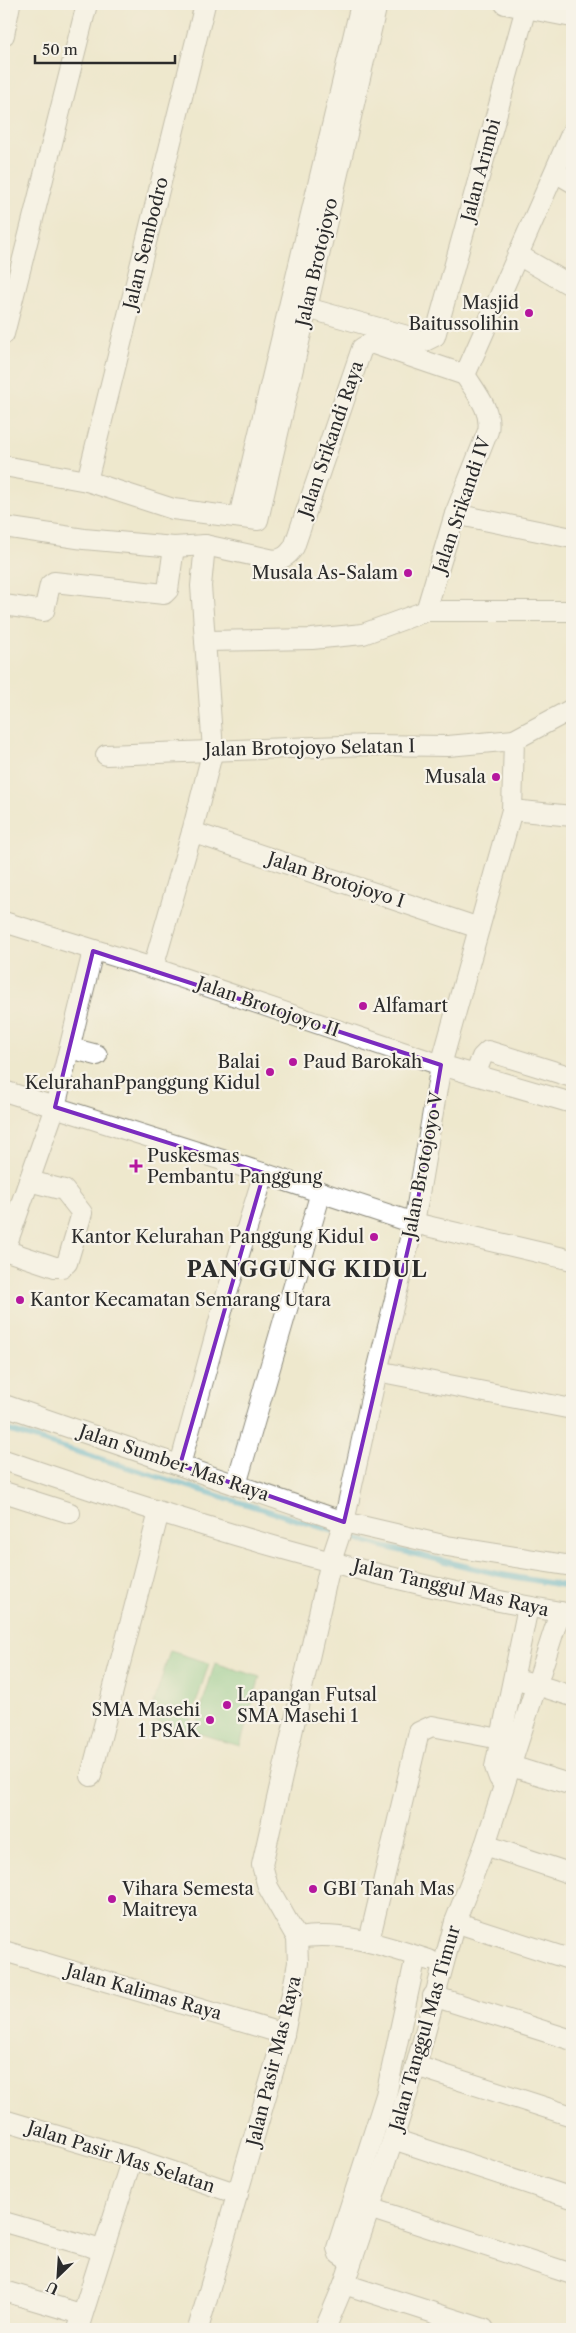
<svg xmlns="http://www.w3.org/2000/svg" width="576" height="2333" viewBox="0 0 576 2333" font-family="'Libre Caslon Text',serif">
<rect width="100%" height="100%" fill="#f7f3e8"/>
<filter id="ink" filterUnits="userSpaceOnUse"><feTurbulence type="fractalNoise" baseFrequency=".02" numOctaves="2"/><feDisplacementMap in="SourceGraphic" scale="10" xChannelSelector="R" yChannelSelector="G"/><feConvolveMatrix kernelMatrix="1 2 1 2 8 2 1 2 1" color-interpolation-filters="sRGB"/></filter>
<filter id="wash" filterUnits="userSpaceOnUse"><feTurbulence type="fractalNoise" baseFrequency=".0096" numOctaves="4" result="noise"/><feDisplacementMap in="SourceGraphic" scale="20" xChannelSelector="R" yChannelSelector="G"/><feGaussianBlur stdDeviation="1.12" result="paint"/><feColorMatrix in="noise" values="0 0 0 0 0 0 0 0 0 0 0 0 0 0 0 0 0 1.4 0 .05"/><feComposite in="paint" operator="in"/></filter>
<g filter="url(#wash)">
<rect width="100%" height="100%" fill="#eee8cd"/>
<!-- grass -->
<g fill="#7bc886" stroke="#537a58">
<polygon points="170,1651 209,1663 187,1731 149,1719"/>
<polygon points="215,1663 260,1677 240,1746 194,1732"/>
</g>
<g fill="none" stroke-linecap="round" stroke-linejoin="round">
<!-- stream -->
<polyline stroke="#52b1d1" stroke-width="5.5" points="4,1429 381,1546 498,1574 572,1587"/>
</g>
</g>
<g filter="url(#ink)">
<g fill="none" stroke-linecap="round" stroke-linejoin="round">
<defs>
<g id="minor">
<polyline points="505,4 572,17"/>
<polyline points="4,35 10,4"/>
<polyline points="555,172 572,182"/>
<polyline points="518,255 572,286"/>
<polyline points="307,308 425,341 435,336 527,4"/>
<polyline points="4,334 87,4"/>
<polyline points="4,466 87,481 173,509 258,520 377,4"/>
<polyline points="87,481 205,4"/>
<polyline points="455,514 572,538"/>
<polyline points="239,517 361,4"/>
<path d="M4,527l80,12 90,8 31,-2 69,15c10,-1 14,-5 20,-13l68,-199 9,-5 94,32 107,-243"/>
<polyline points="4,605 44,611 50,585 54,582 164,594 168,590 174,547"/>
<path d="M426,611l29,-97 33,-83c4,-21 -12,-38 -23,-56"/>
<polyline points="205,641 312,639 363,634 426,611 572,611"/>
<polyline points="106,755 369,745 448,746 514,740 572,709"/>
<polyline points="512,810 572,816"/>
<polyline points="192,832 479,928"/>
<polyline points="4,922 153,968 441,1065 572,1103"/>
<polyline points="153,968 192,832 213,750 201,586 205,545"/>
<polyline points="70,1048 97,1055"/>
<polyline points="475,1075 482,1057 488,1051 572,1077"/>
<polyline points="4,1091 238,1165 414,1223 572,1260"/>
<polyline points="4,1250 55,1267 62,1267 67,1263 82,1213 64,1190 29,1181"/>
<polyline points="4,1252 55,1107 93,951"/>
<polyline points="377,1371 572,1409"/>
<polyline points="4,1405 344,1522 447,1546 572,1566"/>
<path d="M4,1460c185,64 375,123 568,154"/>
<polyline points="180,1465 225,1300 264,1173"/>
<polyline points="236,1485 321,1192"/>
<polyline points="4,1492 70,1513"/>
<polyline points="524,1681 572,1696"/>
<polyline points="511,1766 572,1785"/>
<polyline points="91,1776 159,1512"/>
<polyline points="504,1785 499,1778 495,1767 528,1607"/>
<polyline points="485,1845 572,1874"/>
<polyline points="455,1922 572,1960"/>
<path d="M297,1938c46,-8 88,8 132,22"/>
<polyline points="369,1941 419,1732 432,1726 500,1739"/>
<polyline points="4,1951 284,2034"/>
<polyline points="433,1996 572,2040"/>
<polyline points="416,2066 572,2116"/>
<polyline points="4,2120 132,2158 238,2194"/>
<polyline points="393,2139 572,2198"/>
<polyline points="369,2208 572,2274"/>
<polyline points="4,2222 102,2250"/>
<polyline points="351,2262 339,2254 337,2248 386,2095 416,1956"/>
<polyline points="344,2284 484,2329"/>
<polyline points="4,2291 81,2314"/>
<polyline points="78,2329 132,2158"/>
<polyline points="198,2329 284,2034 298,1963 297,1938 268,1887 262,1865 331,1561 344,1522 377,1371 414,1223 441,1065 512,810 514,740"/>
<polyline points="325,2329 344,2284 393,2139 416,2066 455,1922 485,1845 560,1612"/>
</g>
</defs>
<!-- minor casing -->
<use href="#minor" stroke="#8c8a7c" stroke-width="22"/>
<!-- minor -->
<use href="#minor" stroke="#fff" stroke-width="20"/>
</g>
</g>
<!-- marked area -->
<path d="M0 0H576V2333H0ZM93,951l348,114 -27,158 -70,299 -164,-57 84,-292 -209,-66z" fill="#eee8cd" fill-opacity=".55" fill-rule="evenodd"/>
<path fill="none" stroke="#7b2cbf" stroke-width="4" stroke-linejoin="round" d="M93,951l348,114 -27,158 -70,299 -164,-57 84,-292 -209,-66z"/>
<!-- markers -->
<g fill="#b5179e" stroke="#f7f3e8" stroke-width="2">
<circle cx="529" cy="313" r="5"/>
<circle cx="408" cy="573" r="5"/>
<circle cx="496" cy="777" r="5"/>
<circle cx="363" cy="1006" r="5"/>
<circle cx="293" cy="1062" r="5"/>
<circle cx="270" cy="1072" r="5"/>
<path d="M133.5 1158.5h5v5h5v5h-5v5h-5v-5h-5v-5h5z"/>
<circle cx="374" cy="1237" r="5"/>
<circle cx="20" cy="1300" r="5"/>
<circle cx="227" cy="1705" r="5"/>
<circle cx="210" cy="1720" r="5"/>
<circle cx="313" cy="1889" r="5"/>
<circle cx="112" cy="1899" r="5"/>
</g>
<g text-anchor="middle" stroke-width="4.5" stroke-linejoin="round" paint-order="stroke">
<!-- street labels -->
<g font-size="18" fill="#2b2b2b" stroke="#f7f3e8">
<text transform="translate(481 170) rotate(-75)" y="6">Jalan Arimbi</text>
<text transform="translate(146 243) rotate(-76)" y="6">Jalan Sembodro</text>
<text transform="translate(317 262) rotate(-77)" y="6">Jalan Brotojoyo</text>
<text transform="translate(331 439) rotate(-71)" y="6">Jalan Srikandi Raya</text>
<text transform="translate(462 505) rotate(-71)" y="6">Jalan Srikandi IV</text>
<text transform="translate(310 748) rotate(-1)" y="6">Jalan Brotojoyo Selatan I</text>
<text transform="translate(336 880) rotate(18)" y="6">Jalan Brotojoyo I</text>
<text transform="translate(268 1007) rotate(19)" y="6">Jalan Brotojoyo II</text>
<text transform="translate(423 1165) rotate(-79)" y="6">Jalan Brotojoyo V</text>
<text transform="translate(174 1463) rotate(19)" y="6">Jalan Sumber Mas Raya</text>
<text transform="translate(451 1588) rotate(13)" y="6">Jalan Tanggul Mas Raya</text>
<text transform="translate(144 1992) rotate(16)" y="6">Jalan Kalimas Raya</text>
<text transform="translate(425 2028) rotate(-74)" y="6">Jalan Tanggul Mas Timur</text>
<text transform="translate(274 2061) rotate(-76)" y="6">Jalan Pasir Mas Raya</text>
<text transform="translate(121 2157) rotate(18)" y="6">Jalan Pasir Mas Selatan</text>
</g>
<!-- poi labels -->
<g font-size="18" fill="#2b2b2b" stroke="#f7f3e8" text-anchor="start">
<text x="519" y="309" text-anchor="end">Masjid<tspan x="519" dy="21">Baitussolihin</tspan></text>
<text x="398" y="579" text-anchor="end">Musala As-Salam</text>
<text x="486" y="783" text-anchor="end">Musala</text>
<text x="373" y="1012">Alfamart</text>
<text x="260" y="1068" text-anchor="end">Balai<tspan x="260" dy="21">KelurahanPpanggung Kidul</tspan></text>
<text x="303" y="1068">Paud Barokah</text>
<text x="147" y="1162">Puskesmas<tspan x="147" dy="21">Pembantu Panggung</tspan></text>
<text x="364" y="1243" text-anchor="end">Kantor Kelurahan Panggung Kidul</text>
<text x="30" y="1306">Kantor Kecamatan Semarang Utara</text>
<text x="237" y="1701">Lapangan Futsal<tspan x="237" dy="21">SMA Masehi 1</tspan></text>
<text x="200" y="1716" text-anchor="end">SMA Masehi<tspan x="200" dy="21">1 PSAK</tspan></text>
<text x="122" y="1895">Vihara Semesta<tspan x="122" dy="21">Maitreya</tspan></text>
<text x="323" y="1895">GBI Tanah Mas</text>
</g>
<!-- district labels -->
<g font-size="22" font-weight="bold" letter-spacing="1" fill="#2b2b2b" stroke="#f7f3e8">
<text x="307" y="1277">PANGGUNG KIDUL</text>
</g>
</g>
<!-- margin -->
<rect width="576" height="2333" fill="none" stroke="#f7f3e8" stroke-width="20"/>
<!-- north arrow -->
<g transform="translate(58 2276) rotate(205)" stroke="#f7f3e8" stroke-width="4" paint-order="stroke">
<path d="M0-4L9 19L0 12L-9 19Z" fill="#2b2b2b"/>
<text y="-8" font-size="14" font-weight="bold" text-anchor="middle" fill="#2b2b2b">U</text>
</g>
<!-- scale -->
<path d="M35 55v8h140v-8" fill="none" stroke="#2b2b2b" stroke-width="2.5"/>
<text x="42" y="55" font-size="15" fill="#2b2b2b" stroke="#f7f3e8" stroke-width="4" paint-order="stroke">50 m</text>
</svg>
